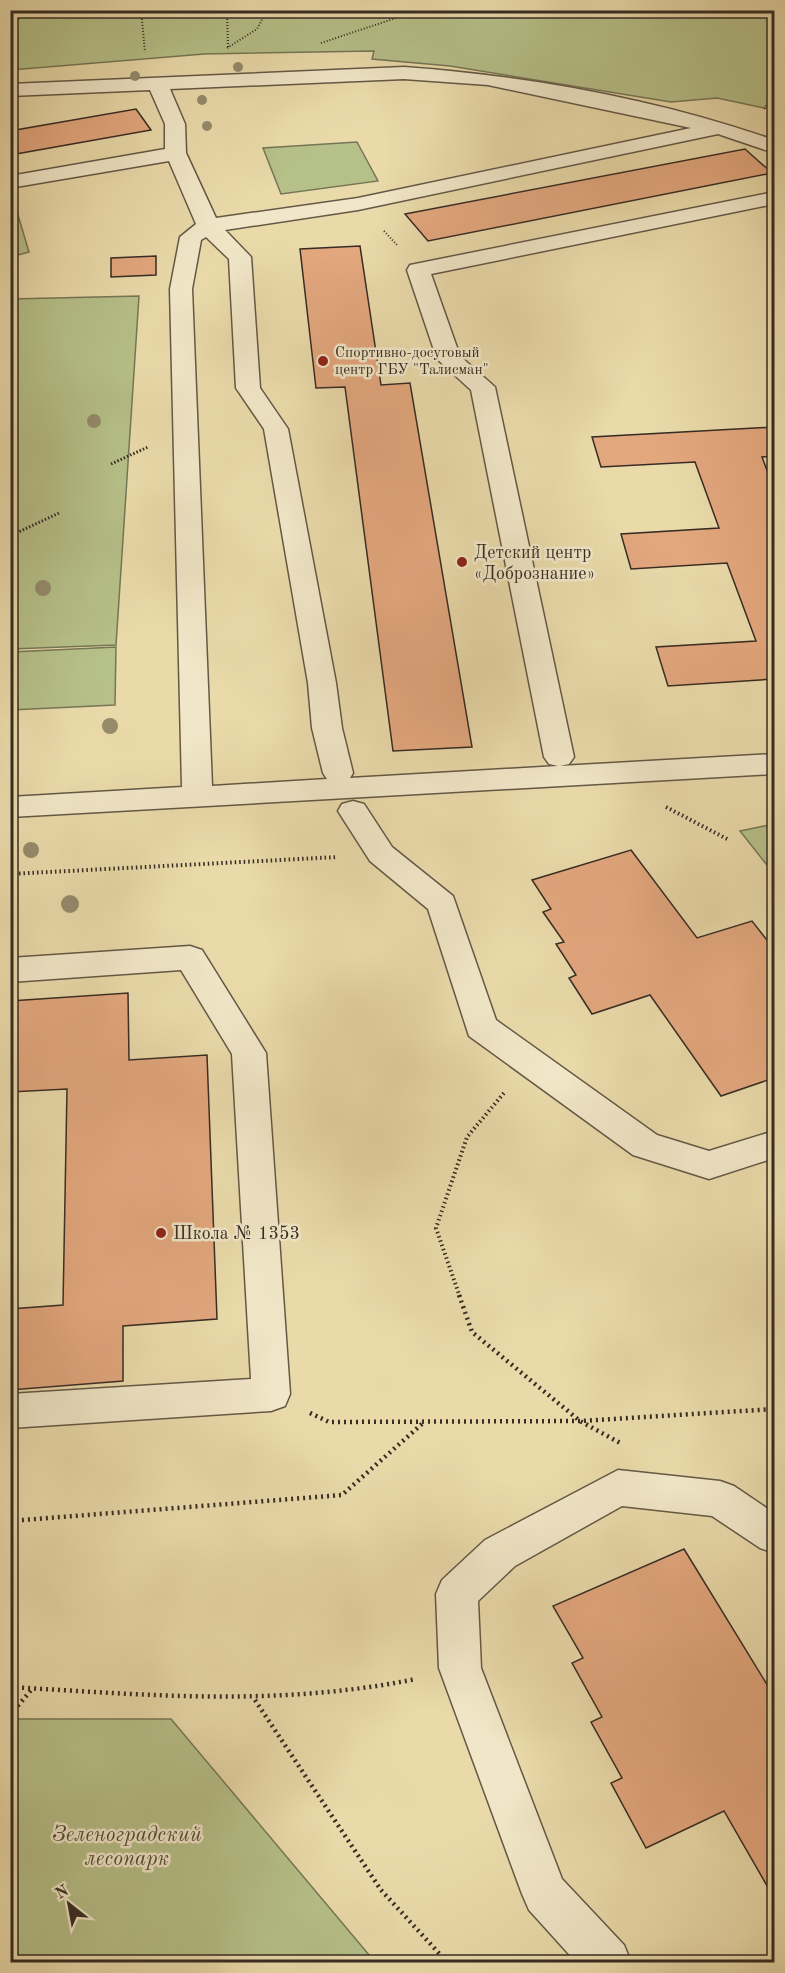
<svg xmlns="http://www.w3.org/2000/svg" width="785" height="1973" viewBox="0 0 785 1973" font-family="'Old Standard TT',serif">
<rect width="100%" height="100%" fill="#eadaaa"/>
<filter id="stains"><feTurbulence type="fractalNoise" baseFrequency=".00333" numOctaves="4"/><feColorMatrix values="0 0 0 0 .2 0 0 0 0 .09 0 0 0 0 .02 0 0 0 .5 -.17"/></filter>
<radialGradient id="worn" r=".72"><stop offset=".6" stop-color="#630" stop-opacity="0"/><stop offset="1" stop-color="#630" stop-opacity=".3"/></radialGradient>
<!-- green -->
<g fill="#b6c089" stroke="#767656" stroke-width="1.5">
<polygon points="15,11 774,11 774,110 717,98 671,102 450,66 372,59 374,51 204,54 11,70 11,26 16,21"/>
<polygon points="357,142 378,181 281,194 263,148"/>
<polygon points="11,205 15,205 29,252 11,257"/>
<polygon points="139,296 116,645 11,649 11,299"/>
<polygon points="116,647 115,705 11,710 11,652"/>
<polygon points="774,824 774,874 740,831"/>
<polygon points="10,1719 171,1719 375,1962 11,1962"/>
</g>
<!-- building -->
<g fill="#e3a77e" stroke="#372c24" stroke-width="1.5">
<polygon points="136,109 151,130 10,155 10,131"/>
<polygon points="745,149 772,173 428,241 405,214"/>
<polygon points="360,246 381,385 410,383 472,747 393,751 345,387 316,388 300,249"/>
<polygon points="156,256 156,275 111,277 111,258"/>
<polygon points="774,427 774,456 762,457 774,489 774,679 668,686 656,647 756,641 727,563 631,569 621,534 719,528 695,462 601,467 592,437"/>
<polygon points="631,850 697,938 752,921 774,949 774,956 770,957 774,963 774,1078 721,1096 650,995 592,1014 569,978 576,975 556,944 564,942 543,912 551,909 532,880"/>
<polygon points="128,993 129,1060 207,1055 217,1319 123,1326 123,1381 10,1390 10,1309 63,1305 67,1089 10,1092 10,1001"/>
<polygon points="684,1549 774,1696 774,1898 724,1811 646,1848 611,1783 622,1778 591,1722 602,1717 572,1663 583,1658 553,1606"/>
</g>
<g fill="none" stroke-linecap="round" stroke-linejoin="round">
<defs>
<g id="minor">
<path d="M404,67c125,9 252,32 370,73v13l-56,-19 -360,76 -133,20 26,27 9,131 28,41 48,254 6,45 11,45 -3,5 208,-12 -9,-2 -5,-7 -73,-367 -34,-31 -30,-89 3,-5 364,-73v12l-343,70 29,82 35,31 79,370 -5,7 -9,2 214,-12v20l-764,43v-20l172,-10 -12,-498 10,-52 16,-13 -27,-63 -159,27v-12l155,-27v-25l-15,-34 -140,6v-12zM404,79l84,6 203,43 -333,70 -142,20 -30,-65 -1,-29 -15,-35zM206,237l23,22 7,129 28,41 44,254 4,45 11,45 4,6 -115,7 -20,-497 9,-49z"/>
<polygon points="353,801 364,804 392,847 453,896 496,1020 657,1135 709,1151 774,1131 774,1158 709,1179 633,1155 469,1036 428,909 370,861 338,811 342,804"/>
<polygon points="190,946 202,950 266,1053 290,1394 285,1406 271,1411 10,1428 10,1394 251,1379 232,1054 181,970 10,982 10,958"/>
<polygon points="618,1470 720,1481 734,1486 774,1513 774,1553 760,1548 712,1516 622,1506 515,1566 478,1601 481,1668 562,1879 624,1945 631,1962 576,1962 529,1910 522,1894 439,1668 436,1594 442,1580 485,1540"/>
</g>
</defs>
<!-- minor casing -->
<use href="#minor" stroke="#645846" stroke-width="3"/>
<!-- path-far3 -->
<g stroke="#372c24" stroke-width="2" stroke-dasharray="1 2" stroke-linecap="butt">
<polyline points="141,10 145,52"/>
<polyline points="227,10 228,47"/>
<polyline points="470,10 480,10"/>
<polyline points="10,21 47,10"/>
<polyline points="321,43 420,10"/>
<polyline points="227,48 257,29 267,10"/>
<polyline points="764,109 774,93"/>
<polyline points="384,231 397,245"/>
</g>
<!-- path-far2 -->
<g stroke="#372c24" stroke-width="3" stroke-dasharray="1.5 2" stroke-linecap="butt">
<polyline points="111,464 148,447"/>
<polyline points="10,536 59,513"/>
</g>
<!-- path-far1 -->
<g stroke="#372c24" stroke-width="4" stroke-dasharray="1.5 3" stroke-linecap="butt">
<polyline points="666,807 729,840"/>
<polyline points="10,874 338,857"/>
<polyline points="460,1297 436,1228 467,1137 504,1093"/>
</g>
<!-- path -->
<g stroke="#372c24" stroke-width="4.5" stroke-dasharray="2 4" stroke-linecap="butt">
<polyline points="459,1295 472,1332 580,1421 622,1444"/>
<polyline points="310,1413 329,1422 580,1421 774,1409"/>
<polyline points="10,1521 342,1495 423,1423"/>
<path d="M10,1687c140,8 267,20 406,-8"/>
<polyline points="255,1700 381,1890 447,1962"/>
<polyline points="10,1715 33,1688"/>
</g>
<!-- minor -->
<use href="#minor" fill="#f1e7c8" fill-rule="evenodd"/>
</g>
<!-- trees -->
<g fill="#958b6b">
<circle cx="238" cy="67" r="5"/>
<circle cx="135" cy="76" r="5"/>
<circle cx="202" cy="100" r="5"/>
<circle cx="207" cy="126" r="5"/>
<circle cx="94" cy="421" r="7"/>
<circle cx="43" cy="588" r="8"/>
<circle cx="110" cy="726" r="8"/>
<circle cx="31" cy="850" r="8"/>
<circle cx="70" cy="904" r="9"/>
</g>
<!-- markers -->
<g fill="#8f2418" stroke="#f1e7c8" stroke-width="2">
<circle cx="323" cy="361" r="6"/>
<circle cx="462" cy="562" r="6"/>
<circle cx="161" cy="1233" r="6"/>
</g>
<g text-anchor="middle" stroke-width="5" stroke-linejoin="round" paint-order="stroke">
<!-- far-poi labels -->
<g font-size="15" fill="#372c24" stroke="#f1e7c8" text-anchor="start">
<text x="335" y="357">Спортивно-досуговый<tspan x="335" dy="17">центр ГБУ "Талисман"</tspan></text>
</g>
<!-- poi labels -->
<g font-size="18" fill="#372c24" stroke="#f1e7c8" text-anchor="start">
<text x="474" y="558">Детский центр<tspan x="474" dy="21">«Добрознание»</tspan></text>
<text x="173" y="1239">Школа № 1353</text>
</g>
<!-- near-park labels -->
<g font-size="21" font-style="italic" fill="#504a38" stroke="#f1e7c8">
<text x="127" y="1841">Зеленоградский<tspan x="127" dy="24">лесопарк</tspan></text>
</g>
</g>
<!-- margin -->
<rect width="785" height="1973" fill="none" stroke="#eadaaa" stroke-width="36"/>
<rect x="12" y="12" width="761" height="1949" fill="none" stroke="#372c24" stroke-width="3"/>
<rect x="18" y="18" width="749" height="1937" fill="none" stroke="#372c24" stroke-width="1.5"/>
<!-- north arrow -->
<g transform="translate(69 1904) rotate(329)" stroke="#f1e7c8" stroke-width="4.5" paint-order="stroke">
<path d="M0-4.5L10 22L0 15L-10 22Z" fill="#372c24"/>
<text y="-9" font-size="16" font-weight="bold" text-anchor="middle" fill="#372c24">N</text>
</g>
<rect width="100%" height="100%" filter="url(#stains)"/>
<rect width="100%" height="100%" fill="url(#worn)"/>
</svg>
